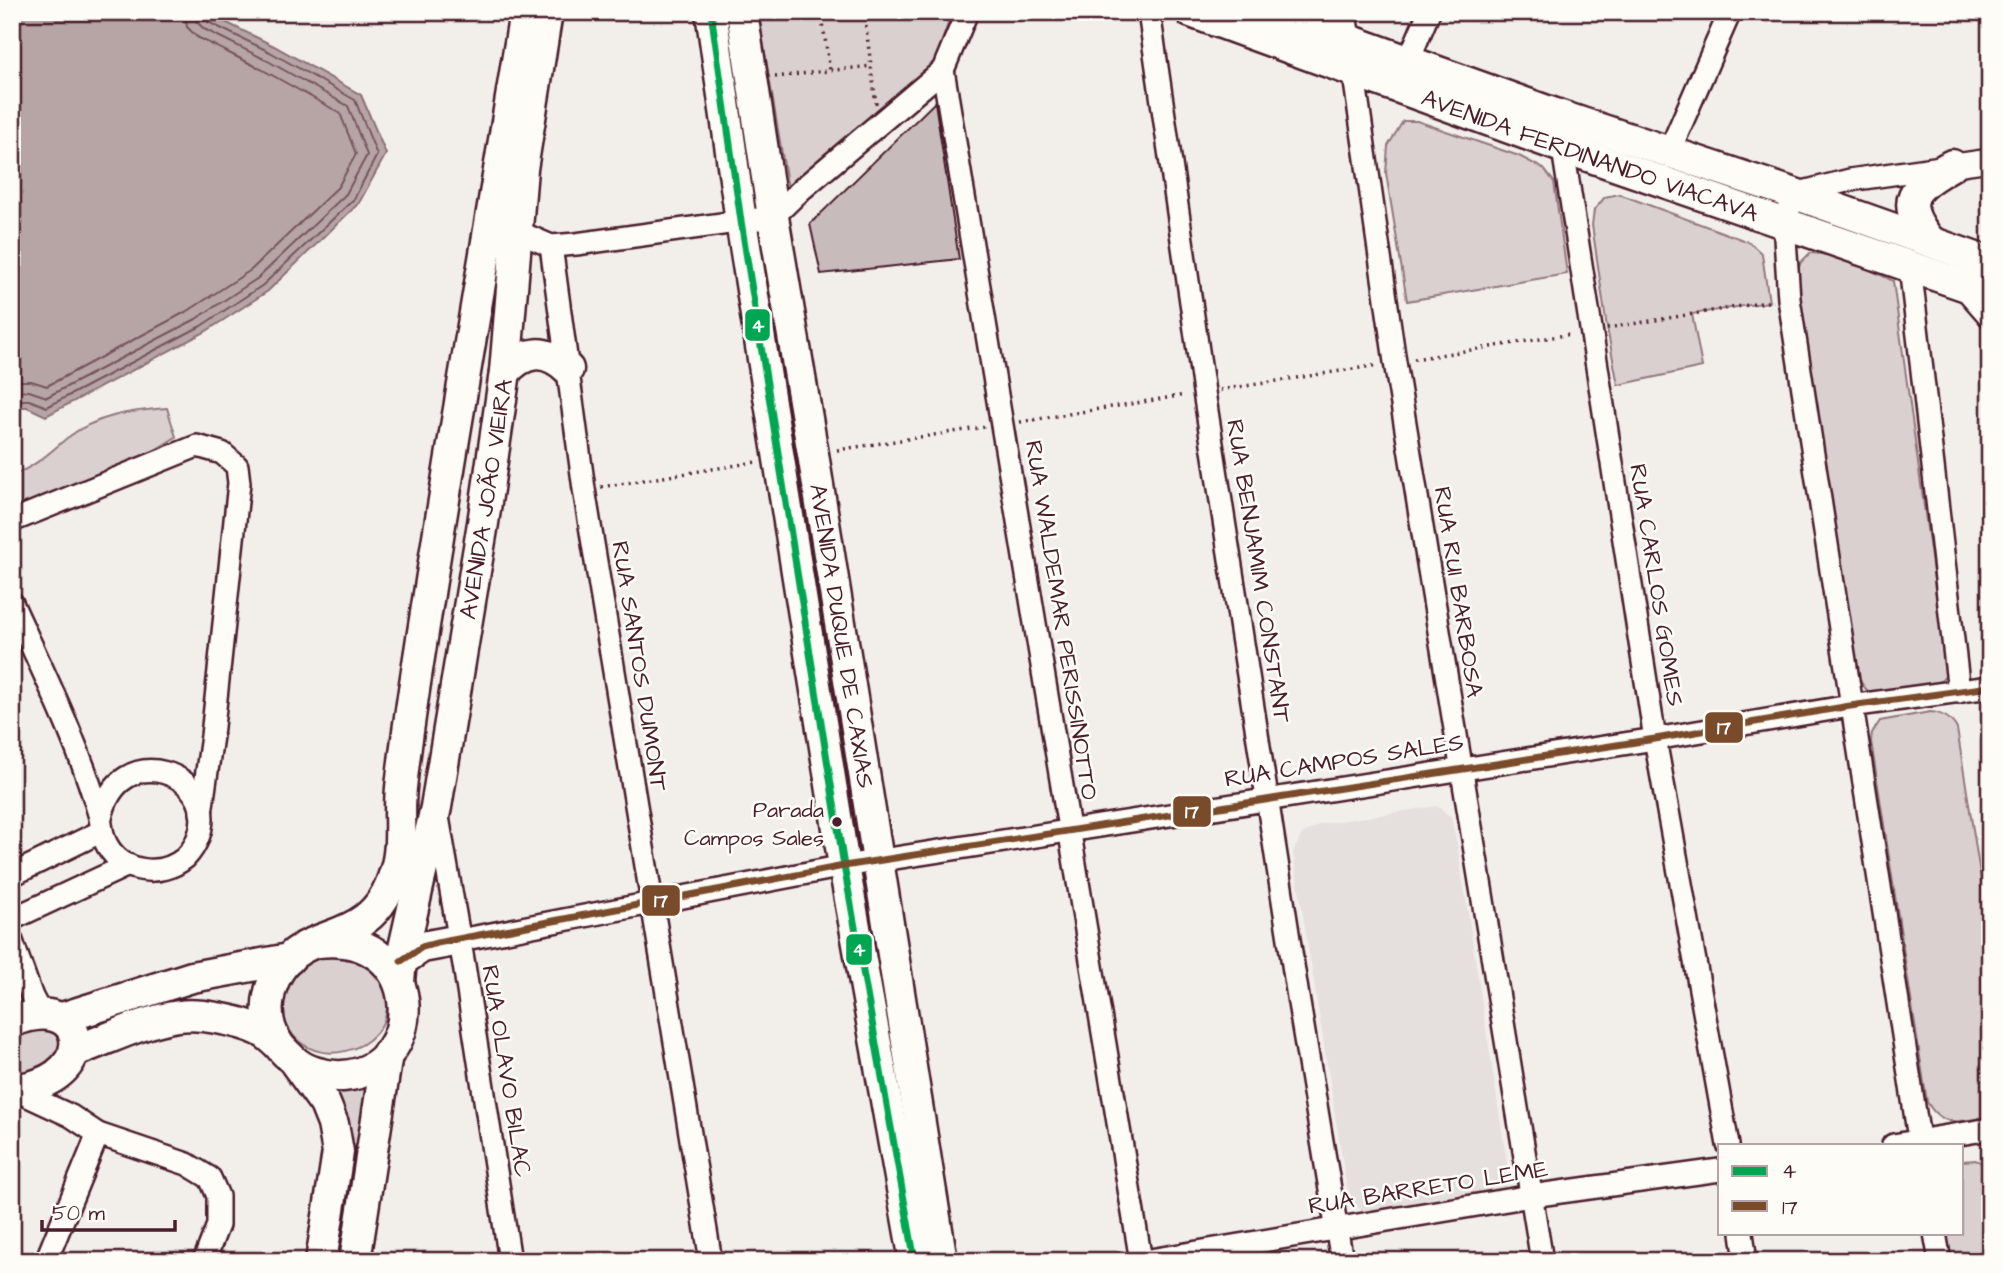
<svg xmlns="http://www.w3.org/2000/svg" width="2002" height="1273" viewBox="0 0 2002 1273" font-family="'Architects Daughter',sans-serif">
<rect width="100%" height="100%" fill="#f2efeb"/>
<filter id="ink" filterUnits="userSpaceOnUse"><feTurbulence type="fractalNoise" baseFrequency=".0143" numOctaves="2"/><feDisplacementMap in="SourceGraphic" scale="14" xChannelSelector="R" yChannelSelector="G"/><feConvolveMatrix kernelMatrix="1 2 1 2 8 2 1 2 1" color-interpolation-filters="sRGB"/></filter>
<g filter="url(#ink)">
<!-- built -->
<polygon fill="#e5dfdd" points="1437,806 1451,817 1458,849 1509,1176 1506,1189 1497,1200 1384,1217 1362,1211 1352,1201 1346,1183 1293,852 1302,834 1321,824"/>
<!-- green -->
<g fill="#d9d0cf" stroke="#92787d" stroke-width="2">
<polygon points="758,12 952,12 933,68 789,195"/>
<polygon points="1403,121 1417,121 1519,156 1544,169 1554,182 1567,274 1407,301 1386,173 1388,146"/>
<polygon points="1619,194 1749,242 1762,254 1769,302 1692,314 1702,367 1618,385 1607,328 1592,225 1594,210 1605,197"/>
<path d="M1810,253c31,1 56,15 83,28l54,393 -15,18 -52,10 -15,-14 -9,-13 -34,-221 -25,-182 4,-10z"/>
<path d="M167,408l9,29 -79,49 -85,31v-42c22,-7 38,-23 55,-37 30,-23 64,-27 100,-30z"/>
<path d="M1930,712c13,1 21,6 27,17l33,207v180c-27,5 -47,14 -63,-14l-56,-361 1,-8 8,-12z"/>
<path d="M339,946l41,26c2,8 6,17 7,26 6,56 -84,79 -103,20 -2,-4 -5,-11 -5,-15 0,-10 11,-31 14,-41z"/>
<polygon points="53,1024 63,1041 49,1068 27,1074 12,1074 12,1028"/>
<polygon points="376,1076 346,1261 327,1261 322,1088"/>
<polygon points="1976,1160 1990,1168 1990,1261 1950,1261 1945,1233 1962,1233 1962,1161"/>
</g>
<!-- water -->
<polygon fill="#b7a5a6" stroke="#8b6f75" stroke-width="2" points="12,12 205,12 274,46 361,95 386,154 359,203 268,291 205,332 46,416 27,407 12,407"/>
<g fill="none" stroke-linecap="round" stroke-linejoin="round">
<!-- shore -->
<g stroke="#76555c" stroke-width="2">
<polyline points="12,381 31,381 47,386 191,309 251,270 338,187 356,154 340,113 261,69 197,37 187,27 185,12"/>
<polyline points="12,391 29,391 47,397 196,319 258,278 346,194 367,155 348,106 266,60 204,29 197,22 195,12"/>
<polyline points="12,400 29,400 47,407 201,326 263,285 354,199 377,155 355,100 270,52 208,22 204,12"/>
</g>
</g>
<!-- building -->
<polygon fill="#c8bbbb" stroke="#4a1f2b" stroke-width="2" points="935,102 959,259 821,274 810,224"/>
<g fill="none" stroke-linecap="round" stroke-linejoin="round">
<defs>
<g id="street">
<polyline points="1149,12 1204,392 1298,997 1342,1261"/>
<polyline points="1345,12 1395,362 1542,1261"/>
<polyline points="943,70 1141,1261"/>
<polyline points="1404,71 1429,12"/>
<polyline points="1561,136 1655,739 1728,1145"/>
<polyline points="1669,152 1730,12"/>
<polyline points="516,231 551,246 576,244 773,217 802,189 943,70 967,12"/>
<polyline points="551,246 584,489 711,1261"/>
<polyline points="1910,266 1959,692"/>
<polyline points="1962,285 1990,317"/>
<polyline points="12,521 197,446 222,453 237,466 239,483 212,736 201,813"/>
<path d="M12,603c31,69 66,138 87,211 3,10 2,21 8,31 15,28 54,33 78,13 6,-6 11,-14 14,-23 21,-62 -81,-99 -98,-17"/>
<polyline points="438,817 464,965 510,1261"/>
<polyline points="12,875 102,831"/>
<polyline points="12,919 128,865"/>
<polyline points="460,940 844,866 1655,739 1850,706 1990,687"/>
<polyline points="12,941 32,997 41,1014"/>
<polyline points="15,1090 71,1116 98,1134 187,1164 210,1178 218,1196 218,1225 204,1261"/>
<polyline points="1893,1145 1990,1129"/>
<polyline points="1920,1145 1789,299 1784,223 1795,194 1850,180 1990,160"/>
<polyline points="1742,1233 1746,1261"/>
<polyline points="1935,1233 1940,1261"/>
<polyline points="46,1261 98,1134"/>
<polyline points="1144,1261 1531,1196 1720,1170"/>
</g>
<g id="secondary">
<polyline points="711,12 741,221 844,866 915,1261"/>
<path id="s1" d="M742,12l31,205 40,237 129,807"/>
<path id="s2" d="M1191,12l371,135 428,147"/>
<polyline points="1271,12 1558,115 1795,194 1990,263"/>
<path d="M1930,241c-33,-41 -17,-54 22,-76"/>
<path d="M505,372c20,-22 41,-24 63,-3"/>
<path d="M318,942c108,-13 111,128 25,134 -18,1 -40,-5 -52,-18 -5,-5 -11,-10 -14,-16 -20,-31 -6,-75 24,-93 20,-12 45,-15 64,-30 15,-11 25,-30 30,-47 9,-27 3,-56 6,-84 6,-59 16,-117 25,-175 31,-201 67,-401 99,-601"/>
<polyline points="401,961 422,947 460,940"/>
<path id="s3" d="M399,981l2,-20 35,-154 47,-284 22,-151 17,-203 25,-157"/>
<polyline points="62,1018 192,977 289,959"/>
<path d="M12,1022c69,-30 87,40 27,62 -8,3 -18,5 -27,5"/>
<path d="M75,1051c34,-12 68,-30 104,-35 21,-3 61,5 80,14 7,3 13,9 18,13"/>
<polyline points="296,1064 325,1104 333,1124 338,1152 321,1261"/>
<polyline points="355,1261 387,1054"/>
</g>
</defs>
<!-- street casing -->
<use href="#street" stroke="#4a1f2b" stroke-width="26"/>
<!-- secondary casing -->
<use href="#secondary" stroke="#4a1f2b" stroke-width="35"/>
<!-- path -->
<g stroke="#4a1f2b" stroke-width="3.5" stroke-dasharray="2 5" stroke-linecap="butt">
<polyline points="821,12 830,71"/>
<polyline points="864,12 876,104"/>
<polyline points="775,77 871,66"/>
<polyline points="1607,328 1773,301"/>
<polyline points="1414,359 1572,334"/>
<polyline points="1220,390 1379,365"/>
<polyline points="1020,422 1185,395"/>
<polyline points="837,450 985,427"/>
<polyline points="601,487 756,462"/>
</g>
<!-- street -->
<use href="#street" stroke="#fdfcf7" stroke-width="21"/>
<!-- secondary -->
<use href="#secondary" stroke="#fdfcf7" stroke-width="30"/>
<defs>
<polyline id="bus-1" points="711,12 741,221 844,866 915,1261"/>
<polyline id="bus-2" points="401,961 422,947 437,943 844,866 1655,739 1850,706 1990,687"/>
</defs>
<!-- bus-1 casing -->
<use href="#bus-1" stroke="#fdfcf7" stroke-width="12"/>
<!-- bus-2 casing -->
<use href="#bus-2" stroke="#fdfcf7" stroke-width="12"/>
<!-- bus-1 -->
<use href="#bus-1" stroke="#00a651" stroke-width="7"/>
<!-- bus-2 -->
<use href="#bus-2" stroke="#7a4b2a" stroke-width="7"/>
</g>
</g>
<!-- markers -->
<circle fill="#4a1f2b" stroke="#fdfcf7" stroke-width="2.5" cx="837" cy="822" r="6"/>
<g text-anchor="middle" stroke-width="5" stroke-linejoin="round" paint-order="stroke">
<!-- bus labels -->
<g font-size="22" fill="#4a1f2b" stroke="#fdfcf7" text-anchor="end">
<text x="824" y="817">Parada<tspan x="824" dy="28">Campos Sales</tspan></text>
</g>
<!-- street labels -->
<g font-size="24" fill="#4a1f2b" stroke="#fdfcf7">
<text dy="8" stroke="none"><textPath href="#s2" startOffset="424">AVENIDA FERDINANDO VIACAVA</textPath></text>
<text dy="8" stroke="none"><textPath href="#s3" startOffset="490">AVENIDA JOÃO VIEIRA</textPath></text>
<text transform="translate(1259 571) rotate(81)" y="8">RUA BENJAMIM CONSTANT</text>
<text transform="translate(1657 585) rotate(81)" y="8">RUA CARLOS GOMES</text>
<text transform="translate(1459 592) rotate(81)" y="8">RUA RUI BARBOSA</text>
<text transform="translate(1062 620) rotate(81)" y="8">RUA WALDEMAR PERISSINOTTO</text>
<text dy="8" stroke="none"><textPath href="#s1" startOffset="632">AVENIDA DUQUE DE CAXIAS</textPath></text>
<text transform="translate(640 666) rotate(81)" y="8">RUA SANTOS DUMONT</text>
<text transform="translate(1344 760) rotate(-9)" y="8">RUA CAMPOS SALES</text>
<text transform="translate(507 1071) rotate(81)" y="8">RUA OLAVO BILAC</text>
<text transform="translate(1428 1187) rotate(-9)" y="8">RUA BARRETO LEME</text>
</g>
</g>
<g stroke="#fdfcf7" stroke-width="2.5">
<rect x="744" y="308" width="27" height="34" rx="7" fill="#00a651"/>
<rect x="1704" y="711" width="40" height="33" rx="7" fill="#7a4b2a"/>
<rect x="1172" y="795" width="40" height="33" rx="7" fill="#7a4b2a"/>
<rect x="641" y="884" width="40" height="33" rx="7" fill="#7a4b2a"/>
<rect x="845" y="933" width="28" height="33" rx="7" fill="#00a651"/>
</g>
<g font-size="19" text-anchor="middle" font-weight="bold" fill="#fff">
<text x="758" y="332">4</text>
<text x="1724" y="734">17</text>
<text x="1192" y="818">17</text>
<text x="661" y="907">17</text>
<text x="859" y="956">4</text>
</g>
<!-- margin -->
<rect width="2002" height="1273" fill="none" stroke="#fdfcf7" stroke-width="42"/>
<rect x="21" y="21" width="1960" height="1231" fill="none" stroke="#4a1f2b" stroke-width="2.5" filter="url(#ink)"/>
<!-- legend -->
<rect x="1718" y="1144" width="245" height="91" fill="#fdfcf7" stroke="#b5a4a5" stroke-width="2"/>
<rect x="1732" y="1166" width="35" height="10" fill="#00a651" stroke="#b5a4a5" stroke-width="2"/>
<text x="1782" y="1178" font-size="21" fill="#4a1f2b">4</text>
<rect x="1732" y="1201" width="35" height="10" fill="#7a4b2a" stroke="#b5a4a5" stroke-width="2"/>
<text x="1782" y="1214" font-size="21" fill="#4a1f2b">17</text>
<!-- scale -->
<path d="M42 1220v10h133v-10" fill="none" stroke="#4a1f2b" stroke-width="3.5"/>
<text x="52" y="1220" font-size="21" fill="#4a1f2b" stroke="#fdfcf7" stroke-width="5" paint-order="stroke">50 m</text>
</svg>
